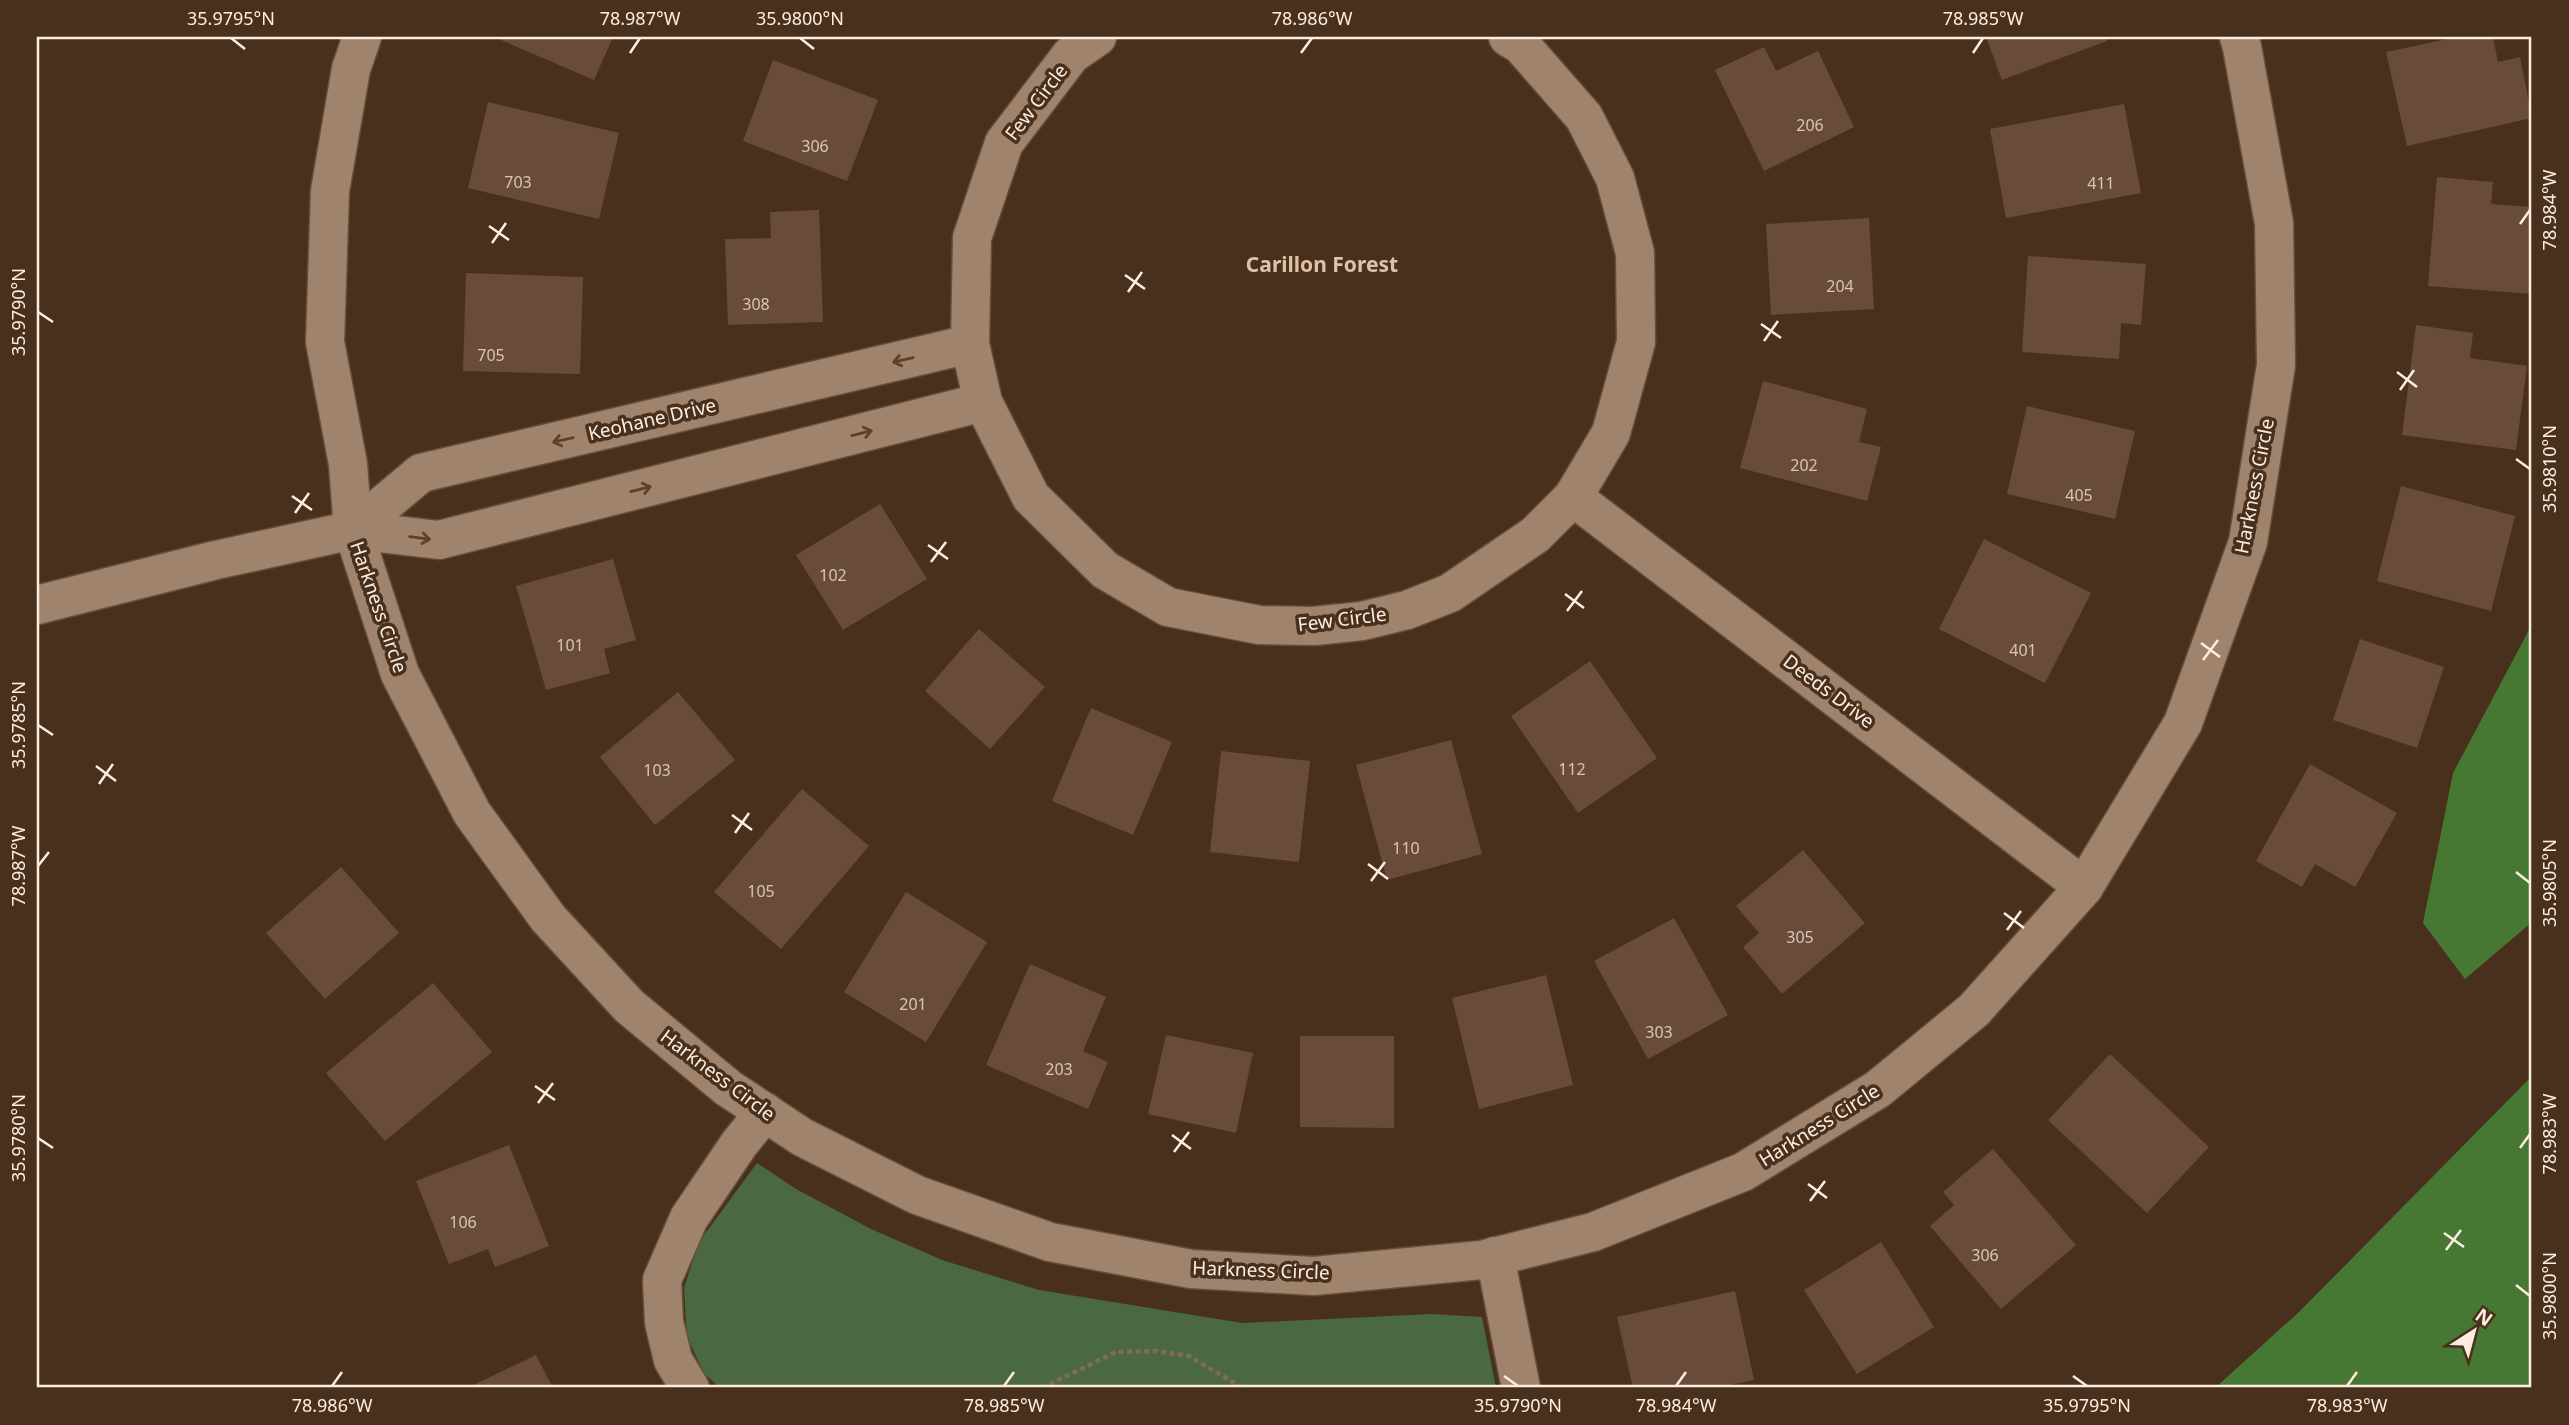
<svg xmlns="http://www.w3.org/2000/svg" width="2569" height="1425" viewBox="0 0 2569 1425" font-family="'Noto Sans',sans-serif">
<rect width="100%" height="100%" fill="#48301c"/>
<!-- green -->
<polygon fill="#4b6941" points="757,1163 796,1189 871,1229 942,1260 1039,1290 1242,1323 1431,1314 1482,1317 1496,1388 720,1388 704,1373 687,1337 684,1288 699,1242"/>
<!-- forest -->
<g fill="#467833">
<polygon points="2532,618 2532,922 2465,979 2423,923 2453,773 2530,628"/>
<polygon points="2532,1076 2532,1388 2215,1388 2300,1311"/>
</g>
<!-- building -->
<g fill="#684c39">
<polygon points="502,37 613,37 594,80 501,40"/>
<polygon points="1986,37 2106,37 2107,41 2002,80"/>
<polygon points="2457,37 2493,37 2498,62 2520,57 2532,118 2407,146 2386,52"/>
<polygon points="1764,47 1776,71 1818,51 1854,127 1764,171 1715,70"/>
<polygon points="773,60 878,100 847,181 743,141"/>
<polygon points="488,102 619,133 599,219 468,188"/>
<polygon points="2124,104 2141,193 2006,218 1990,129"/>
<polygon points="2437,177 2493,182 2491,204 2532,207 2532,294 2428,286"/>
<polygon points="819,210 823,322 728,325 725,239 771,238 770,212"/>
<polygon points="1869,218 1874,309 1771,315 1766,224"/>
<polygon points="2028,256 2146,264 2141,325 2121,323 2119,359 2022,352"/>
<polygon points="466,273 583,277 580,374 463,371"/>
<polygon points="2416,325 2473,333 2470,358 2527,366 2516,450 2402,435"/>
<polygon points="1763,381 1867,409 1859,442 1881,447 1867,501 1740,468"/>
<polygon points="2027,406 2135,431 2115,519 2007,494"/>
<polygon points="2401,486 2515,516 2491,611 2377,581"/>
<polygon points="880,504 927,579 843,630 796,555"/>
<polygon points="1984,539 2091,593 2045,683 1939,629"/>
<polygon points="613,559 636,640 604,649 610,673 546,690 516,586"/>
<polygon points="979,629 1045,687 990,749 925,691"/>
<polygon points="2360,639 2444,667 2417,748 2333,720"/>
<polygon points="1590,661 1657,758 1578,813 1511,716"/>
<polygon points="678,692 735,760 655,825 600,757"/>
<polygon points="1091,708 1172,742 1133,835 1052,801"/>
<polygon points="1451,740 1482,854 1387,880 1356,765"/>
<polygon points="1221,751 1310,761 1299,862 1210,852"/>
<polygon points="2310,764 2397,813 2355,887 2315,864 2302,887 2256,861"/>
<polygon points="802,789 869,846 781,949 714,892"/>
<polygon points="1803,850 1865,923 1782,994 1743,947 1759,933 1736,906"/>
<polygon points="341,867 399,933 325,999 266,933"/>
<polygon points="906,892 987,942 926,1042 844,992"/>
<polygon points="1674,918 1728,1015 1648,1059 1594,961"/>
<polygon points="1030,964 1106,997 1083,1051 1108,1062 1088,1109 986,1065"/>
<polygon points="1546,975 1573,1085 1479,1109 1452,998"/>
<polygon points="433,983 492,1052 385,1141 326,1073"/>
<polygon points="1166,1035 1253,1053 1236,1133 1148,1114"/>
<polygon points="1300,1036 1394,1036 1394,1128 1300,1127"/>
<polygon points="2110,1054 2209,1147 2147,1213 2048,1120"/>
<polygon points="509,1145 549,1246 495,1267 488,1249 449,1264 416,1181"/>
<polygon points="1993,1149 2076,1245 2001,1309 1930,1226 1954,1205 1943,1192"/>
<polygon points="1881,1242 1934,1327 1857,1374 1804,1290"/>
<polygon points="1735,1291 1754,1380 1715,1388 1633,1388 1617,1317"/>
<polygon points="536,1355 553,1388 467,1388"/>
</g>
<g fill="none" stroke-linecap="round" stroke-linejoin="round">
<defs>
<g id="minor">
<polyline points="362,37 351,69 330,191 325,342 348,464 353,530 400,674 472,813 548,918 629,1006 728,1088 802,1137 917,1195 1050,1242 1191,1269 1314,1276 1482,1260 1593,1232 1743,1172 1878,1089 1974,1010 2084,887 2183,723 2248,542 2276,365 2274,223 2242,47 2239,37"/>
<polyline points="1097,37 1071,55 1004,143 972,238 970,344 983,402 1031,497 1105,570 1168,607 1259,625 1314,626 1362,621 1407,610 1450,593 1535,535 1573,497 1611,433 1636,342 1635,253 1615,178 1584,117 1521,45 1508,37"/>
<polyline points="1573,497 2084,887"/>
<polyline points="353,530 421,473 970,344"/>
<polyline points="37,605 216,560 353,530 439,540 983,402"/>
<polyline points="1495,1256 1521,1388"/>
<polyline points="690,1388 673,1360 664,1322 662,1280 689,1218 739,1144 765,1112"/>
</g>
</defs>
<!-- minor casing -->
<use href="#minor" stroke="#644f3d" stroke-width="41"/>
<!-- path -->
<polyline stroke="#806a59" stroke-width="4.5" stroke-dasharray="5 3.5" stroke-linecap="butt" points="1042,1388 1116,1352 1157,1351 1189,1356 1243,1388"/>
<!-- minor -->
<use href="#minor" stroke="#a0836d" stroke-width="38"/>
</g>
<!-- one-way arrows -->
<defs><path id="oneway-shaft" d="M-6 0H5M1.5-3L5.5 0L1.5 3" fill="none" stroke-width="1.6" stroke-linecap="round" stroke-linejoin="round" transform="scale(1.75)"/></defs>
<g stroke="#5a412c">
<use href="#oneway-shaft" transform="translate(903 360) rotate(167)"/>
<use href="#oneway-shaft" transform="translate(862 433) rotate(-14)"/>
<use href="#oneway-shaft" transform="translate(563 440) rotate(167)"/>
<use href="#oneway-shaft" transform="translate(641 489) rotate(-14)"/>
<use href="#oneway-shaft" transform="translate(420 538) rotate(7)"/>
</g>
<!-- ticks -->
<path fill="none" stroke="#fdede1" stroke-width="2.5" d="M231,38l14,11M800,38l14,11M630,53l10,-15M1301,53l11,-15M1973,53l10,-15M2520,224l10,-14M489,226l20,14M492,243l14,-20M1125,275l20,14M1128,292l14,-20M38,312l15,10M1761,324l20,14M1764,341l14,-20M2397,372l20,15M2400,390l14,-20M2516,459l14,10M292,496l20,14M295,513l14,-20M928,545l20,14M931,562l15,-20M1565,594l19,14M1567,611l15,-20M2201,643l19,14M2203,660l15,-20M38,725l15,10M96,766l20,15M99,784l14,-20M732,815l20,15M735,833l14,-20M1368,864l20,15M38,866l11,-14M2516,872l14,11M1371,881l14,-19M2004,913l20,15M2007,930l14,-19M535,1086l20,14M538,1103l15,-20M1172,1135l19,14M38,1138l15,10M2520,1148l10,-14M1174,1152l15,-20M1808,1184l19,14M1810,1201l15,-20M2444,1233l20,14M2446,1250l15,-20M2516,1285l14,11M1504,1376l14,10M2073,1376l14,10M332,1386l10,-14M1004,1386l10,-14M1676,1386l10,-14M2347,1386l10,-14"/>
<g text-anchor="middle" stroke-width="7" stroke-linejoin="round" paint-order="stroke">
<!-- number labels -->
<g font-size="16" fill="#d8c5b7">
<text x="1810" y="131">206</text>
<text x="815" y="152">306</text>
<text x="518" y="188">703</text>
<text x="2101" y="189">411</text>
<text x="1840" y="292">204</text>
<text x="756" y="310">308</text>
<text x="491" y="361">705</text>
<text x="1804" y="471">202</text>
<text x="2079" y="501">405</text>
<text x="833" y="581">102</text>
<text x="570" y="651">101</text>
<text x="2023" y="656">401</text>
<text x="1572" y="775">112</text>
<text x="657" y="776">103</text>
<text x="1406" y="854">110</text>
<text x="761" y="897">105</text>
<text x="1800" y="943">305</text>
<text x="913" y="1010">201</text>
<text x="1659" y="1038">303</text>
<text x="1059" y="1075">203</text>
<text x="463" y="1228">106</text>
<text x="1985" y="1261">306</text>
</g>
<!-- street labels -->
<g font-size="19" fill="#fdede1" stroke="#48301c">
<text transform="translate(1036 102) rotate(-53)" y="7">Few Circle</text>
<text transform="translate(652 419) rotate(-13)" y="7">Keohane Drive</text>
<text transform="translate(2254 486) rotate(-79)" y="7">Harkness Circle</text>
<text transform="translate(379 607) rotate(71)" y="7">Harkness Circle</text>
<text transform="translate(1342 619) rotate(-7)" y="7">Few Circle</text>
<text transform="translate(1829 691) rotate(37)" y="7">Deeds Drive</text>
<text transform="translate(718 1075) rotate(37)" y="7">Harkness Circle</text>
<text transform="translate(1819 1125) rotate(-32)" y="7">Harkness Circle</text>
<text transform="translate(1261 1270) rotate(2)" y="7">Harkness Circle</text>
</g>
<!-- neighbourhood labels -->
<g font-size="21" font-weight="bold" fill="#dfc1a9" stroke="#48301c">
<text x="1322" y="272">Carillon Forest</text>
</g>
</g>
<!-- border -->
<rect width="2569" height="1425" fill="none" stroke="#48301c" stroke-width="77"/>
<!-- north arrow -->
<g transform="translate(2474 1331) rotate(36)" stroke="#48301c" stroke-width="5" paint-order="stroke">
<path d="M0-5L12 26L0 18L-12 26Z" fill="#fdede1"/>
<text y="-10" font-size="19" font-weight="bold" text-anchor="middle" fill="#fdede1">N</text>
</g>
<rect x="38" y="38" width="2492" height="1348" fill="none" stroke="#fdede1" stroke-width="2.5"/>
<g font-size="18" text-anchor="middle" fill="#fdede1">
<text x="231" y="25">35.9795°N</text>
<text x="640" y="25">78.987°W</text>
<text x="800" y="25">35.9800°N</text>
<text x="1312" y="25">78.986°W</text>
<text x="1983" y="25">78.985°W</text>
<text transform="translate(2550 210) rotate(-90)" y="6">78.984°W</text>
<text transform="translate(19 312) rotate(-90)" y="6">35.9790°N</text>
<text transform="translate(2550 469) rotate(-90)" y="6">35.9810°N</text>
<text transform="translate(19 725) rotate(-90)" y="6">35.9785°N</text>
<text transform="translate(19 866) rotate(-90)" y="6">78.987°W</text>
<text transform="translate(2550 883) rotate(-90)" y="6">35.9805°N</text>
<text transform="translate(2550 1134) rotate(-90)" y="6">78.983°W</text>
<text transform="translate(19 1138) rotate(-90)" y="6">35.9780°N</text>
<text transform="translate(2550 1296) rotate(-90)" y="6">35.9800°N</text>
<text x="332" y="1412">78.986°W</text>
<text x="1004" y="1412">78.985°W</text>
<text x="1518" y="1412">35.9790°N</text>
<text x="1676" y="1412">78.984°W</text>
<text x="2087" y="1412">35.9795°N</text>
<text x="2347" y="1412">78.983°W</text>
</g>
</svg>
